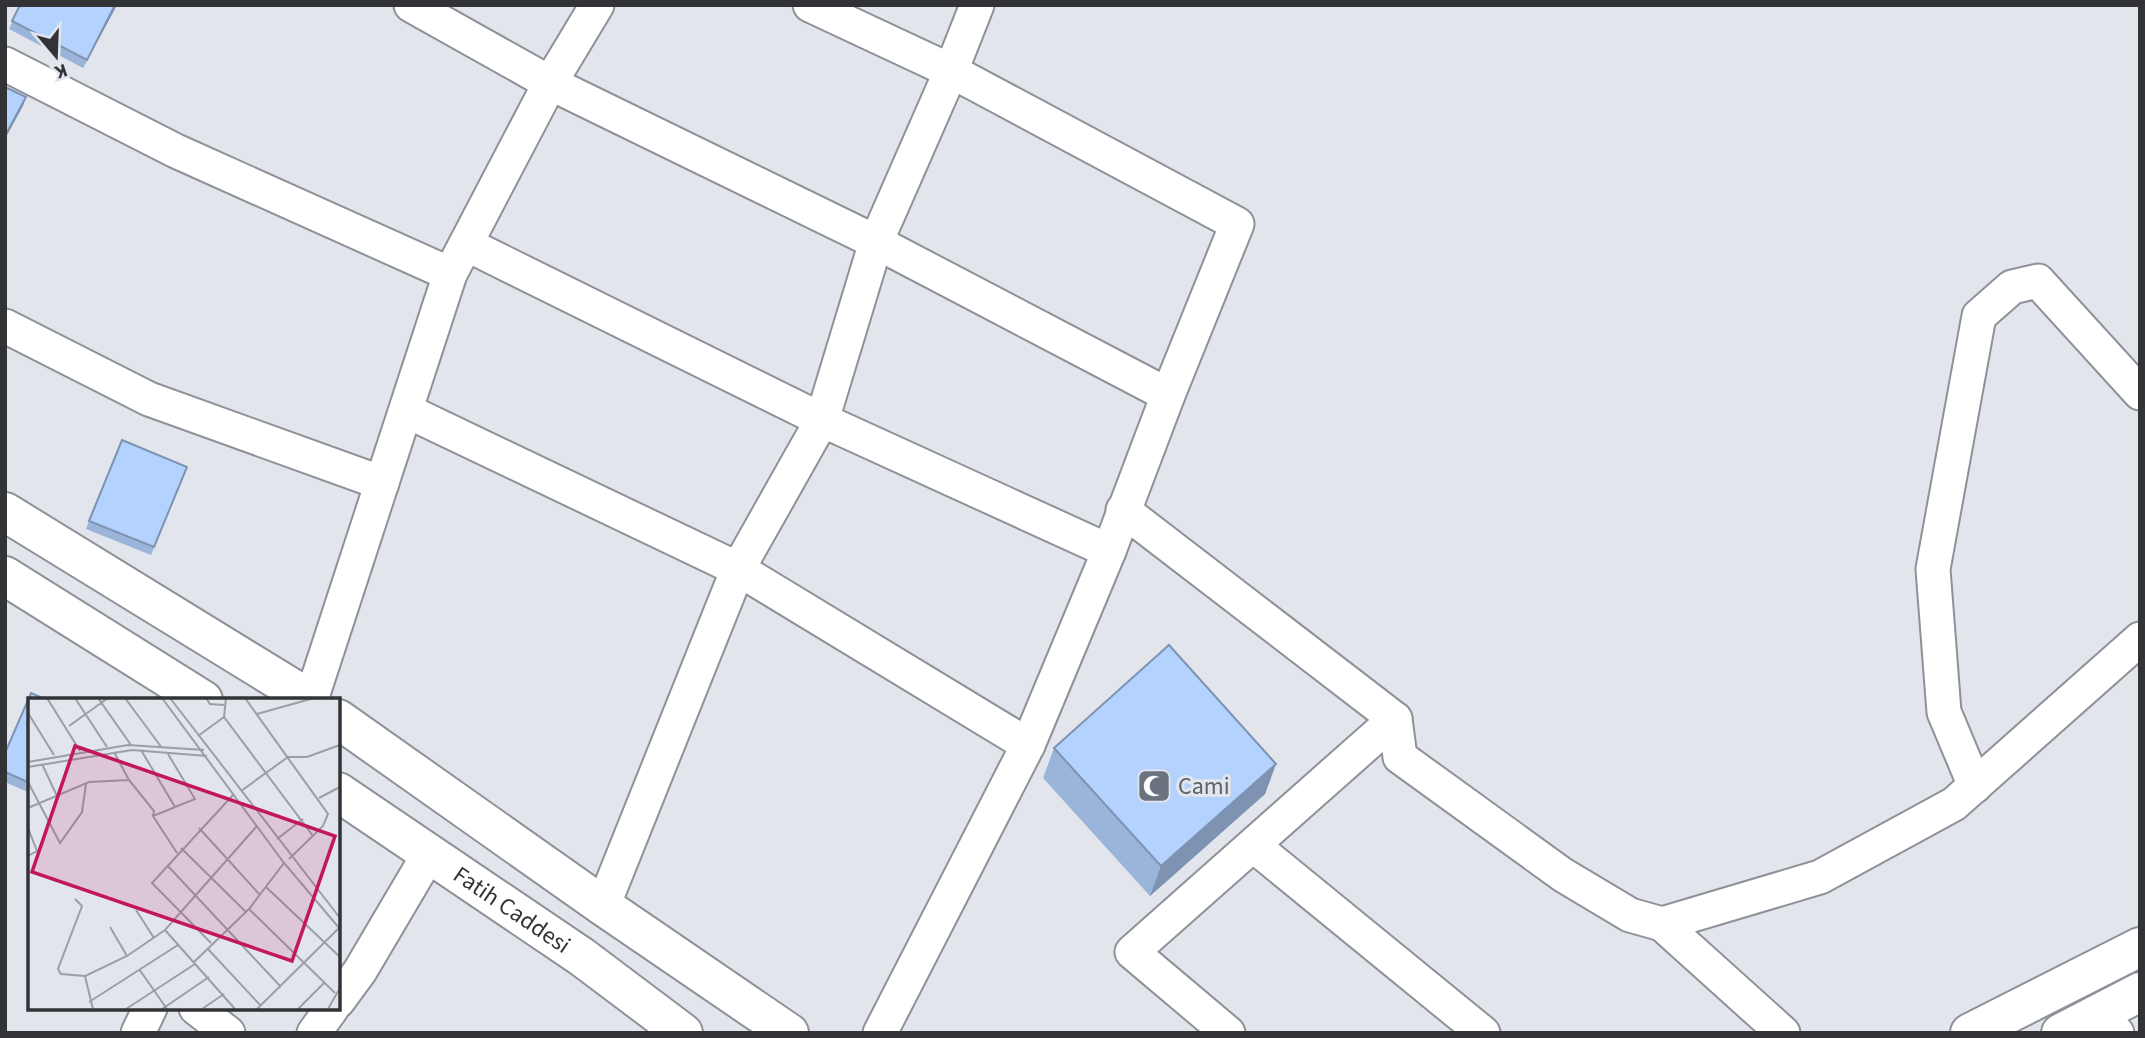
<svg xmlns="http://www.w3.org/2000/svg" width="2145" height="1038" viewBox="0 0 2145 1038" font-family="'Source Sans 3',sans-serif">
<rect width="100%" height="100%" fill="#e2e6ec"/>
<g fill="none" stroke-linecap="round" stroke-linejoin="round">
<defs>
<g id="minor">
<polyline points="411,5 550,83 876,242 1168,395"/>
<polyline points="810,5 951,71 1237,224 1168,395 1109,551 1028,745 880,1033"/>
<polyline points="5,64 176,151 450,274"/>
<polyline points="466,244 822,420 1109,551"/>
<polyline points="5,326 149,399 382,483"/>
<polyline points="407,411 738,569 1028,745"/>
<polyline points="1123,510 1395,719 1132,952 1228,1033"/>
<polyline points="311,700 450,274 550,83 597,5"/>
<polyline points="1395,719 1400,757 1563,875 1630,915 1662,924"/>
<polyline points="1975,786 1944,712 1933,569 1979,316 2012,287 2038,281 2140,393"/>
<polyline points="1254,846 1483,1033"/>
<polyline points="603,906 738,569 822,420 876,242 951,71 977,5"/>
<polyline points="338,1001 360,971 429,854"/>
<polyline points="196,1008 228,1033"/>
<polyline points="2098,1014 2117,1033"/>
<polyline points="138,1033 150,1008"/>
<polyline points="314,1033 332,1008"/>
<polyline points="1783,1033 1662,924 1820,877 1954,804 2140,639"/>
</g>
<g id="primary">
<polyline points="5,512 311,700"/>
<polyline points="5,576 203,700"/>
<polyline points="338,719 603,906 789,1033"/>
<path id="s1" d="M338,792l244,165 101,76"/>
<polyline points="1970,1033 2140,947"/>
<polyline points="2061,1033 2140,992"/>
</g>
</defs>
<!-- minor casing -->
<use href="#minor" stroke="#8e9197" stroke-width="37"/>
<!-- primary casing -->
<use href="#primary" stroke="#8e9197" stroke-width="42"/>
<!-- minor -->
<use href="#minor" stroke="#fff" stroke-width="33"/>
<!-- primary -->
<use href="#primary" stroke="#fff" stroke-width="38"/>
</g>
<!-- wall -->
<g fill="#9bb5da">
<polygon points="20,5 117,5 83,68 9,29"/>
<polygon points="184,475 151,555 86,529 89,521"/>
<polygon points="30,700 30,793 5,782 5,753"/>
<polygon points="1054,748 1276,764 1265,794 1150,896 1043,778"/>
</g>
<!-- shaded-wall -->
<g fill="#7e93b2">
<polygon points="115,5 117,5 83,68 87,60"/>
<polygon points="26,97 23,106 5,139 5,136"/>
<polygon points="1276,764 1265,794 1150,896 1161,866"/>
</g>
<!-- building -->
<g fill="#b4d2fe" stroke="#7e93b2" stroke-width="2">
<polygon points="20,5 115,5 87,60 12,21"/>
<polygon points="5,87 26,97 5,136"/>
<polygon points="122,440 187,467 154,547 89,521"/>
<polygon points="1169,645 1276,764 1161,866 1054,748"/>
<polygon points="31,693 47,700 30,700 30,783 5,772 5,753"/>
</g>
<!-- icons -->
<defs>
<symbol id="mosque-square" viewBox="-11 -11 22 22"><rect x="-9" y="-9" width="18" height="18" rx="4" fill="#6b7280" stroke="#e2e6ec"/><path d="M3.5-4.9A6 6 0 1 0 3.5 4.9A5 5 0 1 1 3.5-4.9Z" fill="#fff"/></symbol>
</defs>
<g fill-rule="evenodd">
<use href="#mosque-square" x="1135" y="767" width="38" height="38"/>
</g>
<g text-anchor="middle" stroke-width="6" stroke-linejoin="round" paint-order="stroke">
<!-- worship labels -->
<g font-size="24" fill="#5b616d" stroke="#e2e6ec" text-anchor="start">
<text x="1178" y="794">Cami</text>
</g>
<!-- street labels -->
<g font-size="24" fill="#313336" stroke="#e2e6ec">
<text dy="8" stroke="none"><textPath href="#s1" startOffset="210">Fatih Caddesi</textPath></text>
</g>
</g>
<!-- overview -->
<g transform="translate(28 698)">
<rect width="312" height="312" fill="#e2e6ec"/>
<path fill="none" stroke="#9b9ea3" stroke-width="2" d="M19,0l33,53M47,0l32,49M70,0l33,47M97,0l37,50M134,0l122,165 56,66M142,0l170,220M178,0l4,6 14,1M217,0l83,116 -5,12 -34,33M0,15l26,42M229,16l57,-16M196,19l89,119M41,28l39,-28M170,38l26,-19 2,-19M113,52l34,57M140,56l27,45 -42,17 24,37M0,64l100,-17 76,5M14,66l15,32M0,69l104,-17 75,6M101,82l25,31 -1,5M0,84l32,61 22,-31 4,-28M213,93l47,-34h19l33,-12M291,100l21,-11M0,110l61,-26 40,-2 -15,-28M0,130l9,23 -9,5M171,130l61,67M249,141l26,-20M153,150l65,64M139,167l114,122M238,189l74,70M47,201l7,7 -24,63 3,5 24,2M221,211l86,84M108,212l18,28M82,229l17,29M137,232l70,79M183,245l-59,-60 81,-88M179,250l54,58M166,264l55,-53 35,-46M111,271l28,40M61,304l89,-57M65,311l-8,-33 42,-20 38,-26 92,-104M98,311l69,-45M134,311l47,-32M174,311l22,-15M229,311l82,-81M270,311l26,-26M300,311l12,-21"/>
<path fill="#c2185b" fill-opacity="0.15" stroke="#c2185b" stroke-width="3.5" d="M47,48l260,90 -43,125 -260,-89z"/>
<rect width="312" height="312" fill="none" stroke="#313336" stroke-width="3.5"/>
</g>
<!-- border -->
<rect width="2145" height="1038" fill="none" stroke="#313336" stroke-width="14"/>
<!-- north arrow -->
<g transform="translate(56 56) rotate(161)" stroke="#e2e6ec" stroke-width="5" paint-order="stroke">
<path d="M0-5L12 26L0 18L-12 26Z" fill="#313336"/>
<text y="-10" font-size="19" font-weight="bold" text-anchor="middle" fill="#313336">K</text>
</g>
</svg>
